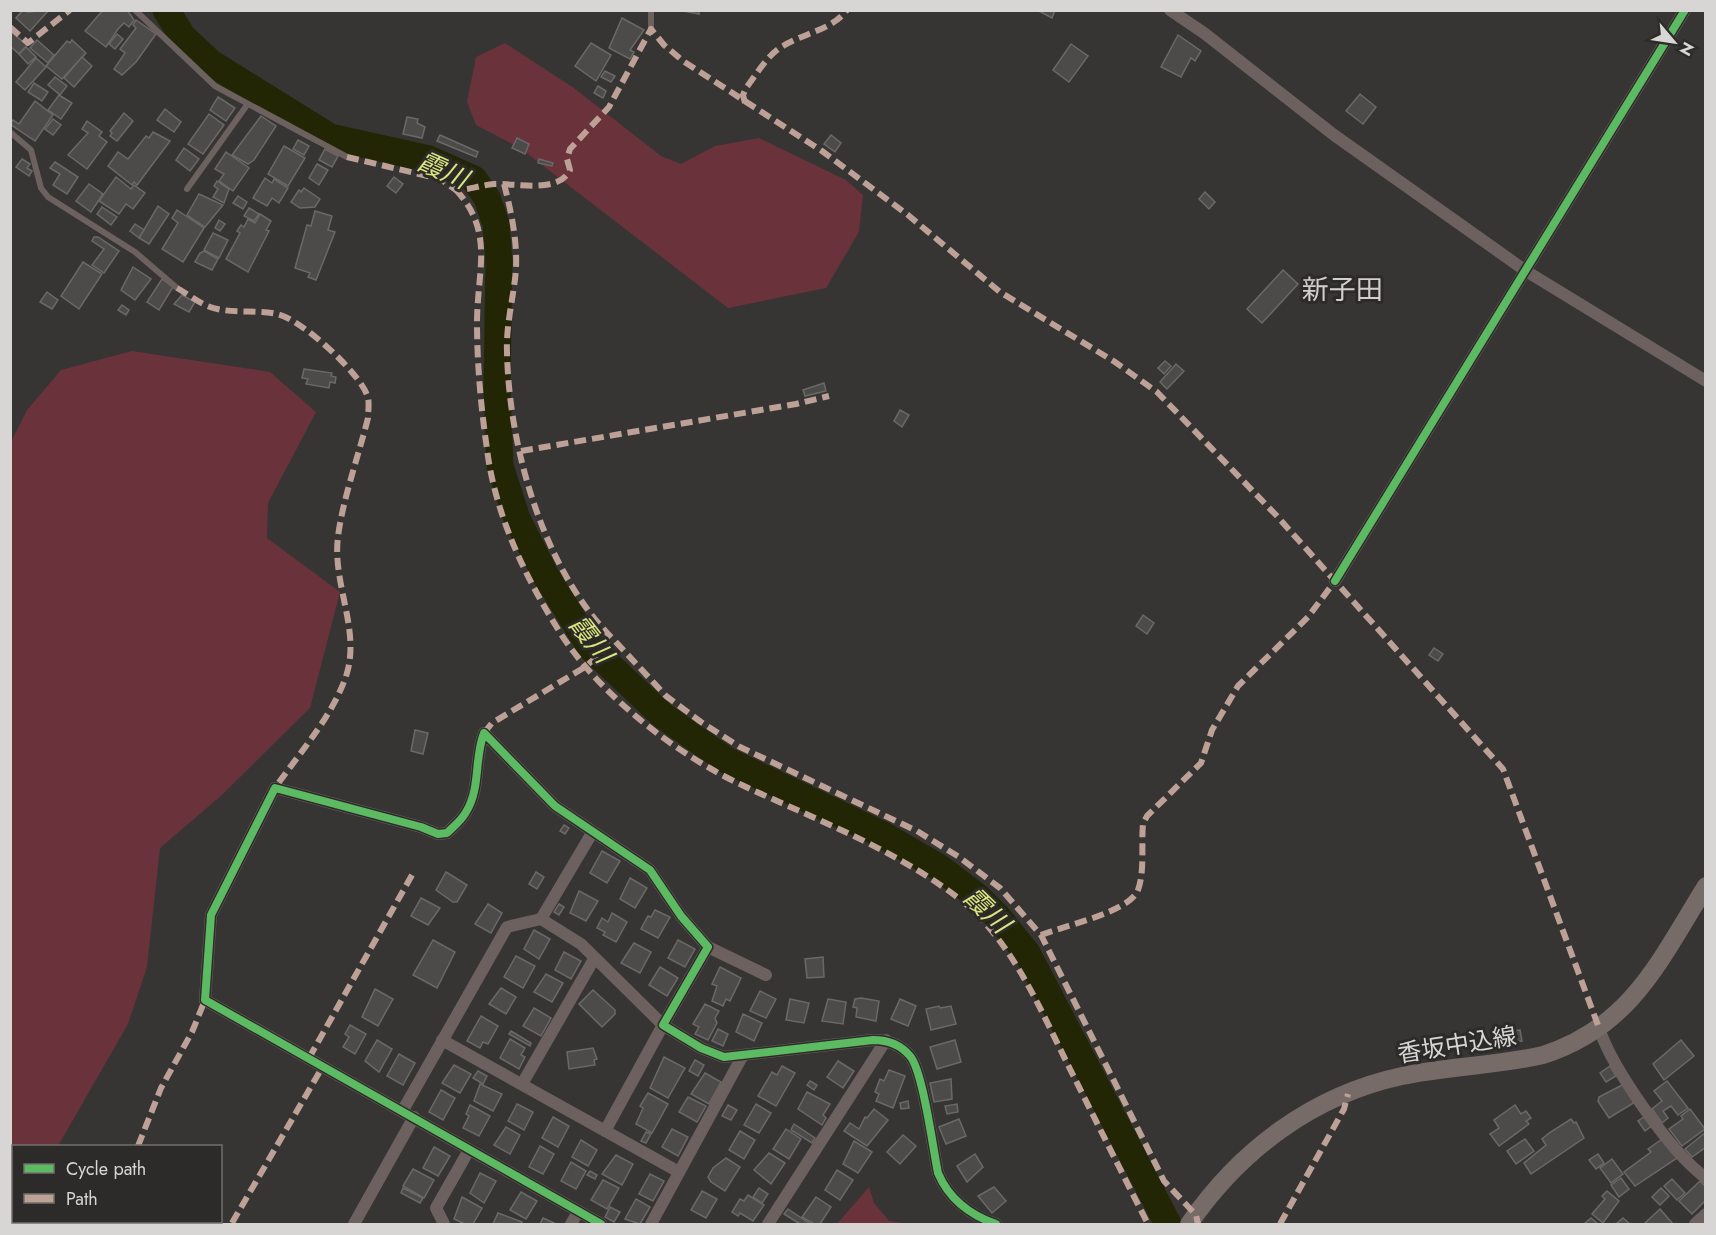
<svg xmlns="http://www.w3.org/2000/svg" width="1716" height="1235" viewBox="0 0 1716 1235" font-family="Jost,'Noto Sans JP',sans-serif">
<rect width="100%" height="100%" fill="#363533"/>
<!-- green -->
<g fill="#6a323b">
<polygon points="505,43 574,88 661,156 681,164 715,146 759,138 846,180 863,195 859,232 826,288 728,308 520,148 476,125 467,102 476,57"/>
<polygon points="132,351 270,372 316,412 268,503 267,538 340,592 310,708 222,795 160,848 147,967 128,1024 58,1146 14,1146 14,1222 21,1222 19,1224 11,1224 11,442 27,410 61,370"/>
<polygon points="869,1187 874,1203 889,1221 910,1224 837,1224"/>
</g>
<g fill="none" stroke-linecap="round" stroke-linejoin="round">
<!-- river -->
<polyline stroke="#222605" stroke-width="27" points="166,10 183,37 211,63 330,137 429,159 474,179 487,198 496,224 499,262 497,389 500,466 517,519 546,576 591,648 662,715 726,760 883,835 940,868 978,897 998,917 1027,953 1168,1224"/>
</g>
<!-- building -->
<g fill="#4c4b4a" stroke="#6a6968" stroke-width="1.5">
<polygon points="23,10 28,12 49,10 30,31 16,18"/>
<polygon points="103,10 127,10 134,20 129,27 124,23 118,29 106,47 85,31"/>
<polygon points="678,10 699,10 699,14"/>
<polygon points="1037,10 1055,10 1052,18"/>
<polygon points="622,18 644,30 630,50 634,52 630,59 609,48"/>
<polygon points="136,20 156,34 136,62 122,75 114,69 125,53 120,49 136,28 133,25"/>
<polygon points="10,31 27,45 19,54 10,46"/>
<polygon points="117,34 123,39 115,49 109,44"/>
<polygon points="1178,35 1201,51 1195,61 1191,58 1181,77 1161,67"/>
<polygon points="37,40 54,55 48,63 30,48"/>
<polygon points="72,40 86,53 62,79 46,66 67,41 70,43"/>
<polygon points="591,43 611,55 596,81 575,66"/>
<polygon points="1071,44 1088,56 1069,82 1053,70"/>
<polygon points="26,47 36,57 28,64 19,54"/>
<polygon points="82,57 92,66 74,87 64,78"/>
<polygon points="36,58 46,67 25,90 16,82"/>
<polygon points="605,71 615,76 611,82 601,77"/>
<polygon points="55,77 67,86 60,95 48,85"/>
<polygon points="34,83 48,92 42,101 28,92"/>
<polygon points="598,86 606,91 603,98 594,93"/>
<polygon points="1360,94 1376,107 1363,124 1346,111"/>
<polygon points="59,95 72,103 61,119 48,110"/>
<polygon points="218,97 235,108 226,121 210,110"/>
<polygon points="35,101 53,115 35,141 10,124 13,120 19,124"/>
<polygon points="165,109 181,122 174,132 157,120"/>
<polygon points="124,113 133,121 117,141 110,136 112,133 110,131"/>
<polygon points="209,114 224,125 203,154 188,144"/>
<polygon points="261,116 276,126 254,160 248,164 232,155"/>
<polygon points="407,117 418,119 417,123 425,127 422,138 403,134"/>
<polygon points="53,119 61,125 53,135 45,129"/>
<polygon points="87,121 102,132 99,136 107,142 87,169 68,155 88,133 82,129"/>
<polygon points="153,132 170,141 137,185 134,182 132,185 108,166 118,152 128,159 146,136 149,138"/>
<polygon points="440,135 478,152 476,157 437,141"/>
<polygon points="831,135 841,143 835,152 824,144"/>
<polygon points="517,138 529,144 525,154 512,148"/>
<polygon points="298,140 309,146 304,155 293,149"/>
<polygon points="284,146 305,158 288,186 268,174"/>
<polygon points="184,148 199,159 190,171 176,160"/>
<polygon points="325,149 338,156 332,167 319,160"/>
<polygon points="226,152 249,168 233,191 219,181 224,174 215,169"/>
<polygon points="22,159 30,164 27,168 32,171 29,176 16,167"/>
<polygon points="539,159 553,163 552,166 538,163"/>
<polygon points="55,162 78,177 67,194 53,185 60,174 50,168"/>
<polygon points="317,164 328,170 319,185 309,178"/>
<polygon points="116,177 131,189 134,185 145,193 133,209 126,204 119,214 99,201"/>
<polygon points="394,177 403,184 396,193 387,186"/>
<polygon points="265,178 272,183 274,179 288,188 279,203 272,198 267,206 253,198"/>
<polygon points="217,181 229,189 224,203 213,197 218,189 214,186"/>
<polygon points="89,184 103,194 91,212 76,201"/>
<polygon points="304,188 320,199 315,207 300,208 291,202 299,190 301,192"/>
<polygon points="1205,192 1215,202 1209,209 1199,199"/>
<polygon points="199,194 223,205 205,227 187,215"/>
<polygon points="238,196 247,202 243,209 233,203"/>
<polygon points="158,206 169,214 149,244 139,238"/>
<polygon points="102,207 117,217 111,225 97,214"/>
<polygon points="249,208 259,214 254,221 244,216"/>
<polygon points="177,210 204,228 183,262 162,249 178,223 172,218"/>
<polygon points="315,211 332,216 328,230 335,232 316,280 308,277 310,273 295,268 307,225 311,226"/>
<polygon points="260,214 271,221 266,230 269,231 248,272 226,259 240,233 237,231 241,225 244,227 248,219 255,223"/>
<polygon points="219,220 225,224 220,231 215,228"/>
<polygon points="135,224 144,230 139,238 130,231"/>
<polygon points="213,233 228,240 219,258 204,250"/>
<polygon points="94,237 98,237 119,251 104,273 92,265 104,249 92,241"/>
<polygon points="204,251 218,259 212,270 195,262 200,253"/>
<polygon points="83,262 102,274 79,309 61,296"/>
<polygon points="133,267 151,279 135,300 121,290"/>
<polygon points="1283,270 1298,284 1262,323 1247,309"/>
<polygon points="162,279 173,287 159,310 147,302"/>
<polygon points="47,292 58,300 52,309 40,302"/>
<polygon points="182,295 195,302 189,312 174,304"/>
<polygon points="122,305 129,310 126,315 118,310"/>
<polygon points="1165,361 1171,366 1164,374 1158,368"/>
<polygon points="1176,364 1184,371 1167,389 1160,382"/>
<polygon points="304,369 332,373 331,376 336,377 335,383 330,382 329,388 306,384 308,379 302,378"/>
<polygon points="824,383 826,391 805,396 803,390"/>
<polygon points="900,410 909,415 902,427 894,421"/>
<polygon points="1143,615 1154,623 1147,634 1136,626"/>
<polygon points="1434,648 1443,654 1438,661 1429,655"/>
<polygon points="415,730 428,733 423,754 411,751"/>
<polygon points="564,825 569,828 565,834 560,831"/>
<polygon points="602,851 620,861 607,883 590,873"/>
<polygon points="446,872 467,885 457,902 453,902 436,890"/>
<polygon points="536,872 544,877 537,889 529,884"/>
<polygon points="630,878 647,888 635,908 620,899"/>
<polygon points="579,891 598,901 586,921 570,913"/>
<polygon points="421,898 440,908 428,925 411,916"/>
<polygon points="488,904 502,913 491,933 475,924"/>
<polygon points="559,904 564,907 559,915 554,912"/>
<polygon points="655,910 670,917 658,938 641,929 648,916 651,917"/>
<polygon points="612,913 627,922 616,942 603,935 605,932 597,928 602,918 608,922"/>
<polygon points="534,930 550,939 539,959 524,949"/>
<polygon points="433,940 455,952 437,988 413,975"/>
<polygon points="678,940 695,949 685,967 668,958"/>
<polygon points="634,943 651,952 640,973 621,963"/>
<polygon points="564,952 581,961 571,979 555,970"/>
<polygon points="516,956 535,966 523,988 504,977"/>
<polygon points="823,957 824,977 807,978 805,959"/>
<polygon points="660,967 678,978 667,996 649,985"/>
<polygon points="720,967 741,978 730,1001 726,999 723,1006 712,1001 717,986 712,984"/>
<polygon points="546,974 563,983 552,1002 534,992"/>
<polygon points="501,988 516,997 506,1014 489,1004"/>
<polygon points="375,989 393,999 378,1026 362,1017"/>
<polygon points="593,990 615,1010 615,1014 602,1027 579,1004"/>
<polygon points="760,991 776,999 766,1018 750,1011"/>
<polygon points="861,998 879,1001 876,1021 856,1017 857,1008 853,1007 855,999"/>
<polygon points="790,999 809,1003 804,1023 786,1020"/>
<polygon points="828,999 846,1002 843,1024 822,1021"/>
<polygon points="900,999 916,1006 908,1026 891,1019"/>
<polygon points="705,1004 719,1011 715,1018 717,1023 708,1040 695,1034 699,1027 693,1024"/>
<polygon points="939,1006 940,1008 951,1006 956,1024 931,1030 926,1009"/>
<polygon points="534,1008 551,1018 541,1036 523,1026"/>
<polygon points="743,1014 762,1023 754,1041 736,1032"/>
<polygon points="481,1016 498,1026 488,1044 483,1042 480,1048 467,1041"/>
<polygon points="350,1025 366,1034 355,1054 343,1047 349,1037 345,1034"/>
<polygon points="718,1029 728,1034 723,1046 712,1041"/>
<polygon points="1520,1030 1522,1041 1497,1044 1496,1033"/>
<polygon points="511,1031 531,1043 530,1046 509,1034"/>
<polygon points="510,1039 525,1048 521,1055 525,1057 519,1069 500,1058"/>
<polygon points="377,1040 392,1049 379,1072 365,1061"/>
<polygon points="955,1040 961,1062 937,1069 930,1047"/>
<polygon points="1681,1040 1694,1056 1664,1080 1653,1064"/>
<polygon points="593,1048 597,1059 594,1060 595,1065 569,1069 567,1052"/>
<polygon points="399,1054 415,1063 403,1085 387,1076"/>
<polygon points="664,1057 685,1068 668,1098 650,1088"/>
<polygon points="695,1060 704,1065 698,1076 689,1071"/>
<polygon points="838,1061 854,1071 843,1088 827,1077"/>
<polygon points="454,1065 471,1074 460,1093 442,1083"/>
<polygon points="782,1066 795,1073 776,1106 758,1096 772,1072 777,1075"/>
<polygon points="1610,1066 1616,1076 1606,1082 1600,1073"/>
<polygon points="889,1070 905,1076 893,1108 876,1101 879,1094 875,1092 880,1079 884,1081"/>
<polygon points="478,1071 487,1076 483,1084 473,1078"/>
<polygon points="705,1073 721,1082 709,1104 691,1094"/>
<polygon points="951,1079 952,1099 934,1102 930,1083"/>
<polygon points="810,1081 817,1085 814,1090 807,1085"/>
<polygon points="1667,1081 1688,1108 1678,1115 1671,1106 1663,1111 1668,1118 1662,1123 1652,1109 1662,1101 1654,1091"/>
<polygon points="480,1084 502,1094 493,1111 474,1101"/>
<polygon points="1624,1084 1635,1102 1609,1118 1598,1101 1599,1097"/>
<polygon points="441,1090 455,1098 443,1120 429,1112"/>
<polygon points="807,1092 830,1104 823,1115 826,1118 822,1125 798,1109"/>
<polygon points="648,1093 668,1104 652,1133 636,1124 643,1108 640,1106"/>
<polygon points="688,1097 706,1106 697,1122 679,1112"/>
<polygon points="908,1101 909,1108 901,1109 900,1103"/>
<polygon points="517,1104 533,1112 524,1130 508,1121"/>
<polygon points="756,1104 771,1113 759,1133 744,1125"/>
<polygon points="957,1104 958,1112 947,1114 945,1106"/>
<polygon points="470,1105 490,1116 479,1136 463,1128 469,1116 466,1114"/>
<polygon points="728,1105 737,1110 731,1120 722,1116"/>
<polygon points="1515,1105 1521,1114 1526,1111 1531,1118 1526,1121 1529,1124 1499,1146 1490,1134 1499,1128 1494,1120"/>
<polygon points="874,1109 888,1120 867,1146 844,1131 850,1123 859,1129 865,1117 867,1118"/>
<polygon points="1690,1109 1705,1129 1682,1146 1669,1129 1683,1119 1681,1116"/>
<polygon points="1647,1115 1654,1124 1645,1131 1638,1121"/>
<polygon points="553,1117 569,1126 558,1147 542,1138"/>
<polygon points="959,1119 966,1136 946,1144 939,1127"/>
<polygon points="1571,1119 1574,1123 1576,1122 1584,1138 1531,1174 1524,1163 1546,1145 1542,1139 1549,1133"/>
<polygon points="794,1124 815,1138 812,1143 791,1130"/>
<polygon points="506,1127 520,1135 510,1154 494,1145"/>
<polygon points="672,1129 688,1137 678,1156 662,1147"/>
<polygon points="786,1129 801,1139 789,1159 773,1149"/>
<polygon points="740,1131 755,1140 744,1159 729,1150"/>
<polygon points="646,1132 651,1134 646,1143 641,1141"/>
<polygon points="1706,1132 1706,1147 1692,1157 1685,1149"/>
<polygon points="903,1135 916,1146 900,1164 887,1152"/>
<polygon points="1525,1139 1534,1151 1516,1164 1507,1151"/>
<polygon points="1662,1139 1677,1158 1635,1186 1624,1172 1651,1152 1648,1149"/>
<polygon points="581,1140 597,1150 588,1166 572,1157"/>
<polygon points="854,1141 872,1152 858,1173 843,1164"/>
<polygon points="540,1146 554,1154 543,1174 529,1167"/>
<polygon points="434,1147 450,1156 438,1176 423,1168"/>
<polygon points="769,1153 785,1163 771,1184 754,1170"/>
<polygon points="975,1154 983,1167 967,1182 957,1166"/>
<polygon points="1598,1154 1604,1163 1596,1169 1589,1160"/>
<polygon points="616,1155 633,1164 622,1185 602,1174"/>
<polygon points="726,1158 740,1167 725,1191 711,1182 708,1177 713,1168"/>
<polygon points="1612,1159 1623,1174 1611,1183 1600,1168"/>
<polygon points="571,1162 586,1171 576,1189 561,1181"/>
<polygon points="413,1169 434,1180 424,1198 403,1186"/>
<polygon points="837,1170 853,1180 840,1200 825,1190"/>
<polygon points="590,1171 597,1175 595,1179 587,1175"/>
<polygon points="480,1173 496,1181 484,1203 470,1193"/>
<polygon points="650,1174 664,1181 653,1201 639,1194"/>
<polygon points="1621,1178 1629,1189 1619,1197 1611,1185"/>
<polygon points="1672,1179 1685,1193 1677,1200 1664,1186"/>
<polygon points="603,1180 619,1188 607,1209 591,1200"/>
<polygon points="1700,1181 1706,1187 1706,1200 1692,1214 1679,1201"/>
<polygon points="994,1187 1006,1201 992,1213 978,1196"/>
<polygon points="403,1188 423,1198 420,1203 401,1193"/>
<polygon points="759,1188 768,1194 762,1203 753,1197"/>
<polygon points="1661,1188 1669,1196 1660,1205 1652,1197"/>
<polygon points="702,1191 717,1199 706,1218 691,1210"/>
<polygon points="1607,1191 1619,1201 1603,1223 1592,1214 1605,1199 1602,1196"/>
<polygon points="521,1192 537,1201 526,1219 510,1210"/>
<polygon points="748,1195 764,1205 753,1221 740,1213 738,1216 732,1212 740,1199 744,1201"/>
<polygon points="462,1197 482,1208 473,1224 465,1224 454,1219"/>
<polygon points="816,1197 831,1207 820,1224 814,1224 802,1217"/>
<polygon points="636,1199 650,1207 640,1224 625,1219"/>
<polygon points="610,1207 620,1212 614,1222 605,1217"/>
<polygon points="788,1209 809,1223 808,1224 800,1224 784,1214"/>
<polygon points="1660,1209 1673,1224 1644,1224"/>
<polygon points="498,1213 522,1222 521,1224 493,1224"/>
<polygon points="543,1218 556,1224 540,1224"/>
<polygon points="1591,1218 1598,1224 1584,1224"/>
<polygon points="1623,1218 1630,1224 1616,1224"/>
</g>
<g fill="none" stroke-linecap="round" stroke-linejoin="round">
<!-- service -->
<g stroke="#6c615e" stroke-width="6">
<polyline points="135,10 215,86 347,157"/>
<polyline points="651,29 651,10"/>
<polyline points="10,132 31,150 41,188 48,197 135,252 177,288"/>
<polyline points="187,189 247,105"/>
</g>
<!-- minor -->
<g stroke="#6c615e" stroke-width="12">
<polyline points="1170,10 1204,33 1334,135 1526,271 1706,381"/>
<polyline points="1335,581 1685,10"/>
<polyline points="541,919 592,833"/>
<polyline points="708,947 766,975"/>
<path d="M1599,1028c13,40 72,125 107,150"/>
<polyline points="442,1040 679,1172"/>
<polyline points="522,1084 594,959"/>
<polyline points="403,1110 507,927 541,919 581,944 663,1025 605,1131"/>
<polyline points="354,1224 414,1117"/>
<polyline points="444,1224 436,1208 469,1150"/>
<polyline points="571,1224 578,1212"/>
<path d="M601,1224l-396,-224 6,-85 64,-127 146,39 17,7 9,-1c6,-6 15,-13 19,-21 15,-24 8,-54 18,-79l71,73 95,64 31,46 27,31 -45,78 38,23 23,9 149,-17c15,0 27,4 37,16 13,15 23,93 28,117 11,26 32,42 58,51"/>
<polyline points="651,1224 743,1055"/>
<polyline points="768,1224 886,1040"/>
<polyline points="1695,1224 1706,1214"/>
</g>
<!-- secondary -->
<path stroke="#776b68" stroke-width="18" d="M1189,1224c51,-74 124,-129 213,-148 46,-10 94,-10 141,-21 88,-28 117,-95 163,-169"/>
<!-- quiet -->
<g stroke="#bda197" stroke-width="6" stroke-dasharray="12 6" stroke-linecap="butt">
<polyline points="10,27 28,43 70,10"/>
<path d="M745,103l-2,-8 3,-7c11,-14 21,-33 37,-42 21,-13 49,-16 64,-36"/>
<path d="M347,157l93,22 16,11c13,0 25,-5 38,-6 21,-1 65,10 76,-14l-3,-11 3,-10 39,-42 42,-78 13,16 19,16 139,90 86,64 92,77 115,70 42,30 119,123 227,254 96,259"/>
<path d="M504,184c8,30 15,65 11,95 -3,25 -9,48 -8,73 2,97 37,220 108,289"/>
<path d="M456,190c39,42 21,81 21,133 0,41 4,85 10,126 8,66 39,130 74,185 40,62 116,121 183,152 73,34 148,62 213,111 55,42 83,112 113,172 26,52 52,104 78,155"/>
<path d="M177,288c9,5 18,12 28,17 22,10 49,4 72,9 24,5 82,58 90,81 3,7 1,16 1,23 -9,36 -26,84 -30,119 -6,45 22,92 9,136 -13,42 -47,79 -72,115"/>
<polyline points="521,451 796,404 829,396"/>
<polyline points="484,733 492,723 585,667 615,641 666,696 701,722 740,747 917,831 959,857 1000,888 1041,935 1164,1181 1196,1215 1198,1224"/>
<path d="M1041,935c22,-9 89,-23 97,-45 7,-19 3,-46 5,-66l4,-8 54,-53 11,-33 26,-44 70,-69 27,-36"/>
<polyline points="309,1058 412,875"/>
<polyline points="138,1146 161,1088 192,1032 205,1000"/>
<polyline points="232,1223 323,1066"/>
<polyline points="104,1224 106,1222"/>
<polyline points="1280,1224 1344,1109 1348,1094"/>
</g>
<defs>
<g id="cycleway">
<polyline points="1335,581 1685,10"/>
<path d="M601,1224l-396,-224 6,-85 64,-127 146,39 17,7 9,-1c6,-6 15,-13 19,-21 15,-24 8,-54 18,-79l71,73 95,64 31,46 27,31 -45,78 38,23 23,9 149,-17c15,0 27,4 37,16 13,15 23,93 28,117 11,26 32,42 58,51"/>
</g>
</defs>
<!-- cycleway casing -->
<use href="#cycleway" stroke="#2d2b29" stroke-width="11"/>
<!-- cycleway -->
<use href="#cycleway" stroke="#5cba63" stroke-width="8"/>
</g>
<g text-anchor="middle" stroke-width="6" stroke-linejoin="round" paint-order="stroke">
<!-- street labels -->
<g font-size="24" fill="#d8d6d5" stroke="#2d2b29">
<text transform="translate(1457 1045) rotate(-9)" y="8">香坂中込線</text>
</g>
<!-- water labels -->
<g font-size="26" font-style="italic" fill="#d9e77d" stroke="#2d2b29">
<text transform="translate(443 170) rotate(24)" y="9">霞川</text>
<text transform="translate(591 639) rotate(52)" y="9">霞川</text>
<text transform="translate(987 910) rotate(44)" y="9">霞川</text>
</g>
<!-- quarter labels -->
<g font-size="27" fill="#d2cfcc" stroke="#2d2b29">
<text x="1342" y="299">新子田</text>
</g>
</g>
<!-- border -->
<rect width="1716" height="1235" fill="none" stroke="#d8d6d5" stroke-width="24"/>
<!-- legend -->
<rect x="12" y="1145" width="210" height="78" fill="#2d2b29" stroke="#716f6e" stroke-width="1.5"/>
<rect x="24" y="1164" width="30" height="9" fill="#5cba63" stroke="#716f6e" stroke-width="1.5"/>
<text x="66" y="1175" font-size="18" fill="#d8d6d5">Cycle path</text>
<rect x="24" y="1194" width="30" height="9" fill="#bda197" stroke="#716f6e" stroke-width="1.5"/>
<text x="66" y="1205" font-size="18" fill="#d8d6d5">Path</text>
<!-- north arrow -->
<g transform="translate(1674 42) rotate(119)" stroke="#2d2b29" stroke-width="4.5" paint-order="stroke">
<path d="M0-4.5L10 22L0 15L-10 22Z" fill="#d8d6d5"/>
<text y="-9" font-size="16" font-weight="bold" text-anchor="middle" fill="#d8d6d5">N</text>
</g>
</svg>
